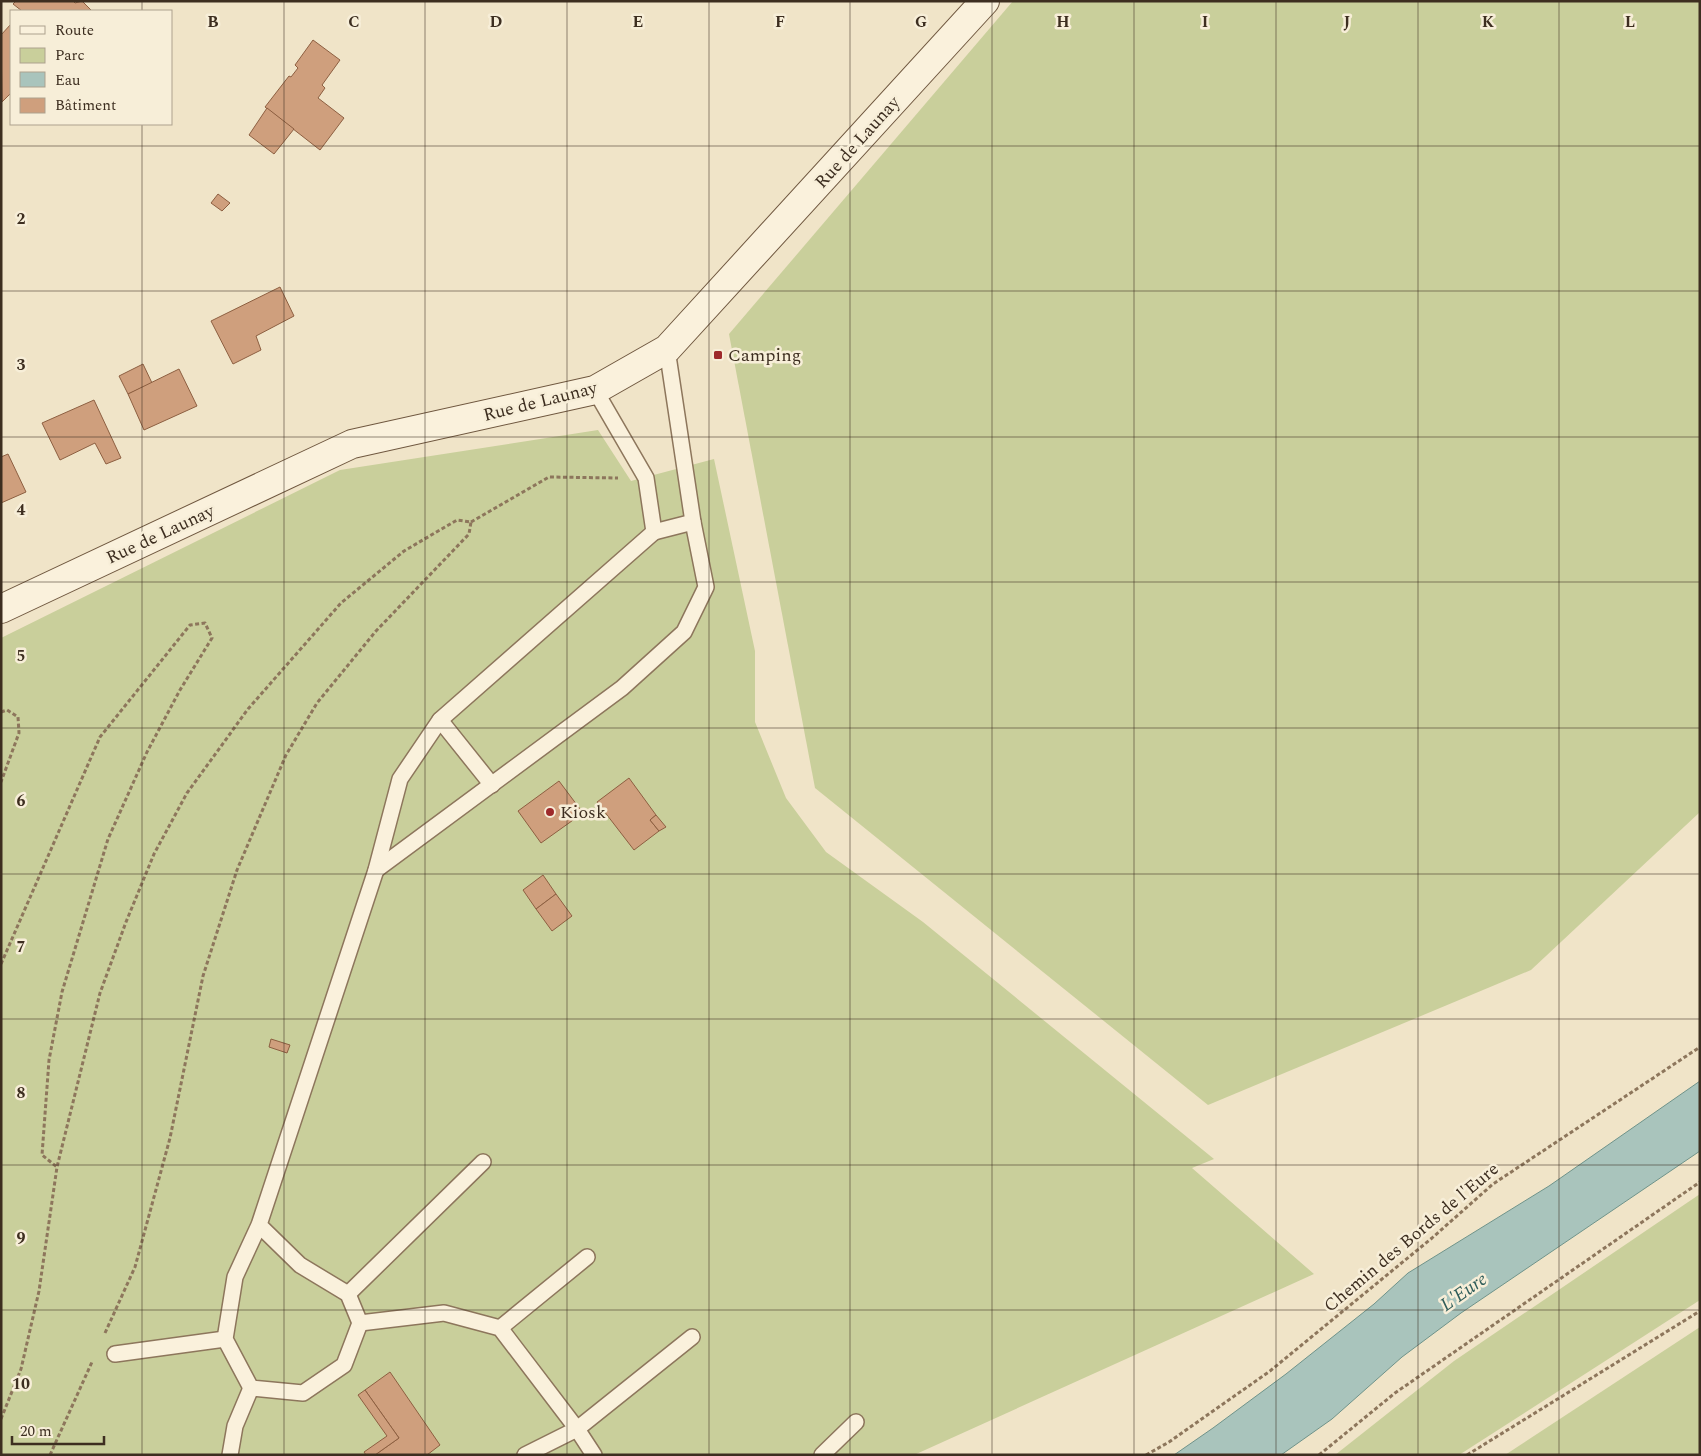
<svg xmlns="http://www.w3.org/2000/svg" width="1701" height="1456" viewBox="0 0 1701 1456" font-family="Spectral,serif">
<rect width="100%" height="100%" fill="#f0e4c8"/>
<!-- green -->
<g fill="#c9cf9b">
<polygon points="1013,1 1700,1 1700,812 1531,970 1208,1105 815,788 729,334"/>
<polygon points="598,430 631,481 714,459 755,651 755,722 786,798 826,852 923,922 1214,1159 1192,1168 1314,1274 914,1455 1,1455 1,638 340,470"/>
<polygon points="1700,1194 1700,1300 1459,1455 1335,1455 1454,1361"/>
<polygon points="1700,1327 1700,1455 1505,1455"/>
</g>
<!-- water -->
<polygon fill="#a9c4bc" stroke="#6f938a" points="1700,1081 1700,1151 1461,1313 1402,1357 1332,1419 1281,1455 1174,1455 1213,1428 1286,1374 1374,1304 1408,1273 1549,1186"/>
<!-- building -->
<g fill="#cf9f7d" stroke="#8d5f41">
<polygon points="16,1 73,1 75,3 82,1 92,11 22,11 13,4"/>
<polygon points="11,24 11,93 2,102 1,35"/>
<polygon points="313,40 340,60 322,85 325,88 318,98 344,118 320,150 265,107 289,76 291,77 298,68 295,65"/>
<polygon points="267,108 294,129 274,154 249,135"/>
<polygon points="218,194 230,203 222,211 211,203"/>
<polygon points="280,287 294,316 256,336 261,350 233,364 211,321"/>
<polygon points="143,364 152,383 128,394 119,376"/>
<polygon points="179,369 197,406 144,430 128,394"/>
<polygon points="94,400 121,458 106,464 95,443 60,460 42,423"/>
<polygon points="8,454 26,492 1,503 1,457"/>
<polygon points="629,778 656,815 650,820 659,831 634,850 597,802"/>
<polygon points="559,781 583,813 541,843 518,811"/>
<polygon points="656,815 666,827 659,831 650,820"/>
<polygon points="543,875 556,894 536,909 523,890"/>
<polygon points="556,894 572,916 552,931 536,909"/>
<polygon points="271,1039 290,1045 287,1053 269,1047"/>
<polygon points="390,1372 440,1445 427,1455 375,1455 399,1438 365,1390"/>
<polygon points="365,1390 399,1438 375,1455 366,1455 364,1452 387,1436 358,1395"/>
</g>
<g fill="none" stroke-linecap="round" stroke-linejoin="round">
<defs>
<g id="lane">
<polyline points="654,532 693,522"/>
<polyline points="440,720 492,785"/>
<polyline points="376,870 622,688 684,632 706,587 693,522 667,349"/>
<polyline points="259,1225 300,1265 348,1294 360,1323 344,1365 303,1393 251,1388 225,1339 235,1277 259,1225 376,870 400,779 440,720 654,532 646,478 595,390"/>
<polyline points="348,1294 483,1162"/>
<polyline points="360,1323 444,1313 500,1328 577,1429 594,1455"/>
<polyline points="500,1328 587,1257"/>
<polyline points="115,1354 225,1339"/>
<polyline points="230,1455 235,1426 251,1388"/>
<polyline points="525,1455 577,1429 692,1337"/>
<polyline points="822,1455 856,1422"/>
</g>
<polyline id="secondary" points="1,609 352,444 595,390 667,349 985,1"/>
</defs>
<!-- lane casing -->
<use href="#lane" stroke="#8d765c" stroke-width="18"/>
<!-- secondary casing -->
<use href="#secondary" stroke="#6f573f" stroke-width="30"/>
<!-- path -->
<g stroke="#8d765c" stroke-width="3" stroke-dasharray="4 2.5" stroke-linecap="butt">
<polyline points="471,522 549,477 618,478"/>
<polyline points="1,712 7,710 18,717 19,733 1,782"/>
<polyline points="1,964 100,737 190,625 205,623 212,638 180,690 147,752 108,839 62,992 49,1060 42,1155 57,1167"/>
<polyline points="1,1419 21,1369 39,1291 57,1167 100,993 126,922 154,854 187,793 248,709 341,603 404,551 457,520 471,522 469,534 376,631 317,703 286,755 237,870 203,976 170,1138 135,1267 105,1333"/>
<polyline points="50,1455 92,1362"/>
<polyline points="1146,1455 1169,1442 1270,1371 1432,1238 1493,1184 1700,1047"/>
<polyline points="1319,1455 1395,1393 1700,1182"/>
<polyline points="1467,1455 1700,1311"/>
</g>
<!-- lane -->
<use href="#lane" stroke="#faf1dc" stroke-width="15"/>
<!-- secondary -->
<use href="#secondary" stroke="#faf1dc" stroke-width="28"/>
</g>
<!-- grid -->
<path fill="none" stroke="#3d2e20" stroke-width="1" stroke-opacity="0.55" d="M142,1v10M284,1v1454M425,1v1454M567,1v1454M709,1v1454M850,1v1454M992,1v1454M1134,1v1454M1276,1v1454M1418,1v1454M1559,1v1454M142,124v1331M1,146h1699M1,291h1699M1,437h1699M1,582h1699M1,728h1699M1,874h1699M1,1019h1699M1,1165h1699M1,1310h1699"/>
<!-- markers -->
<g fill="#9e2a2b" stroke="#f7eed8" stroke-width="2">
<rect x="713" y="350" width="10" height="10" rx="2.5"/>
<circle cx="550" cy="812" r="5"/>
</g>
<g text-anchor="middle" stroke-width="5" stroke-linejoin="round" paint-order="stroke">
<!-- street labels -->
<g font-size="18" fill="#3d2e20" stroke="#f7eed8">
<text transform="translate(857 142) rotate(-48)" y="6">Rue de Launay</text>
<text transform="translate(540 401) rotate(-14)" y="6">Rue de Launay</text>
<text transform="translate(160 534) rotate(-25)" y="6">Rue de Launay</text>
<text transform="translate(1411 1237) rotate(-40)" y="6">Chemin des Bords de l'Eure</text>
</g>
<!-- poi labels -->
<g font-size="18" fill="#3d2e20" stroke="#f7eed8" text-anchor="start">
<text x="728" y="361">Camping</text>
<text x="560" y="818">Kiosk</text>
</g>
<!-- water labels -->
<g font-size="19" font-style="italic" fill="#2f5d5a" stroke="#f7eed8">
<text transform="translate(1463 1291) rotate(-35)" y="7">L'Eure</text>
</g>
</g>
<g font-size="16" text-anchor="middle" font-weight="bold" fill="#3d2e20" stroke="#f7eed8" stroke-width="5" stroke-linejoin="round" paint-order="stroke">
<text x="213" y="27">B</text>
<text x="354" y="27">C</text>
<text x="496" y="27">D</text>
<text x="638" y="27">E</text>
<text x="780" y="27">F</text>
<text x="921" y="27">G</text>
<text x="1063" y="27">H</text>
<text x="1205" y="27">I</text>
<text x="1347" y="27">J</text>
<text x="1488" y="27">K</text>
<text x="1630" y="27">L</text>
<text x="21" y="224">2</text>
<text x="21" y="370">3</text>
<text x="21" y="515">4</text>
<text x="21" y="661">5</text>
<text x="21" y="806">6</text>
<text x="21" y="952">7</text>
<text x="21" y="1098">8</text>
<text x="21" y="1243">9</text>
<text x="21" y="1389">10</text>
</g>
<!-- border -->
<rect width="1701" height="1456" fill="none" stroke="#3d2e20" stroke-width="5"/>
<!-- legend -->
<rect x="10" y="10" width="162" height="115" fill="#f7eed8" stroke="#ada18e"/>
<rect x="20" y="26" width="25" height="8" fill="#faf1dc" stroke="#ada18e"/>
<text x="55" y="35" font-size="15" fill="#3d2e20">Route</text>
<rect x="20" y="48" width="25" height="15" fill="#c9cf9b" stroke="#ada18e"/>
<text x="55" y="60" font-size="15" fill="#3d2e20">Parc</text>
<rect x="20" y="72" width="25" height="15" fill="#a9c4bc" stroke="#ada18e"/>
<text x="55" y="85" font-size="15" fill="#3d2e20">Eau</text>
<rect x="20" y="98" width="25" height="15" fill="#cf9f7d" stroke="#ada18e"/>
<text x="55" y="110" font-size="15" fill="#3d2e20">Bâtiment</text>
<!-- scale -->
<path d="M12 1436v8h92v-8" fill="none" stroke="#3d2e20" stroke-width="2.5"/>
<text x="20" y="1436" font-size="15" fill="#3d2e20" stroke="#f7eed8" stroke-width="4" paint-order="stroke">20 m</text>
</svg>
